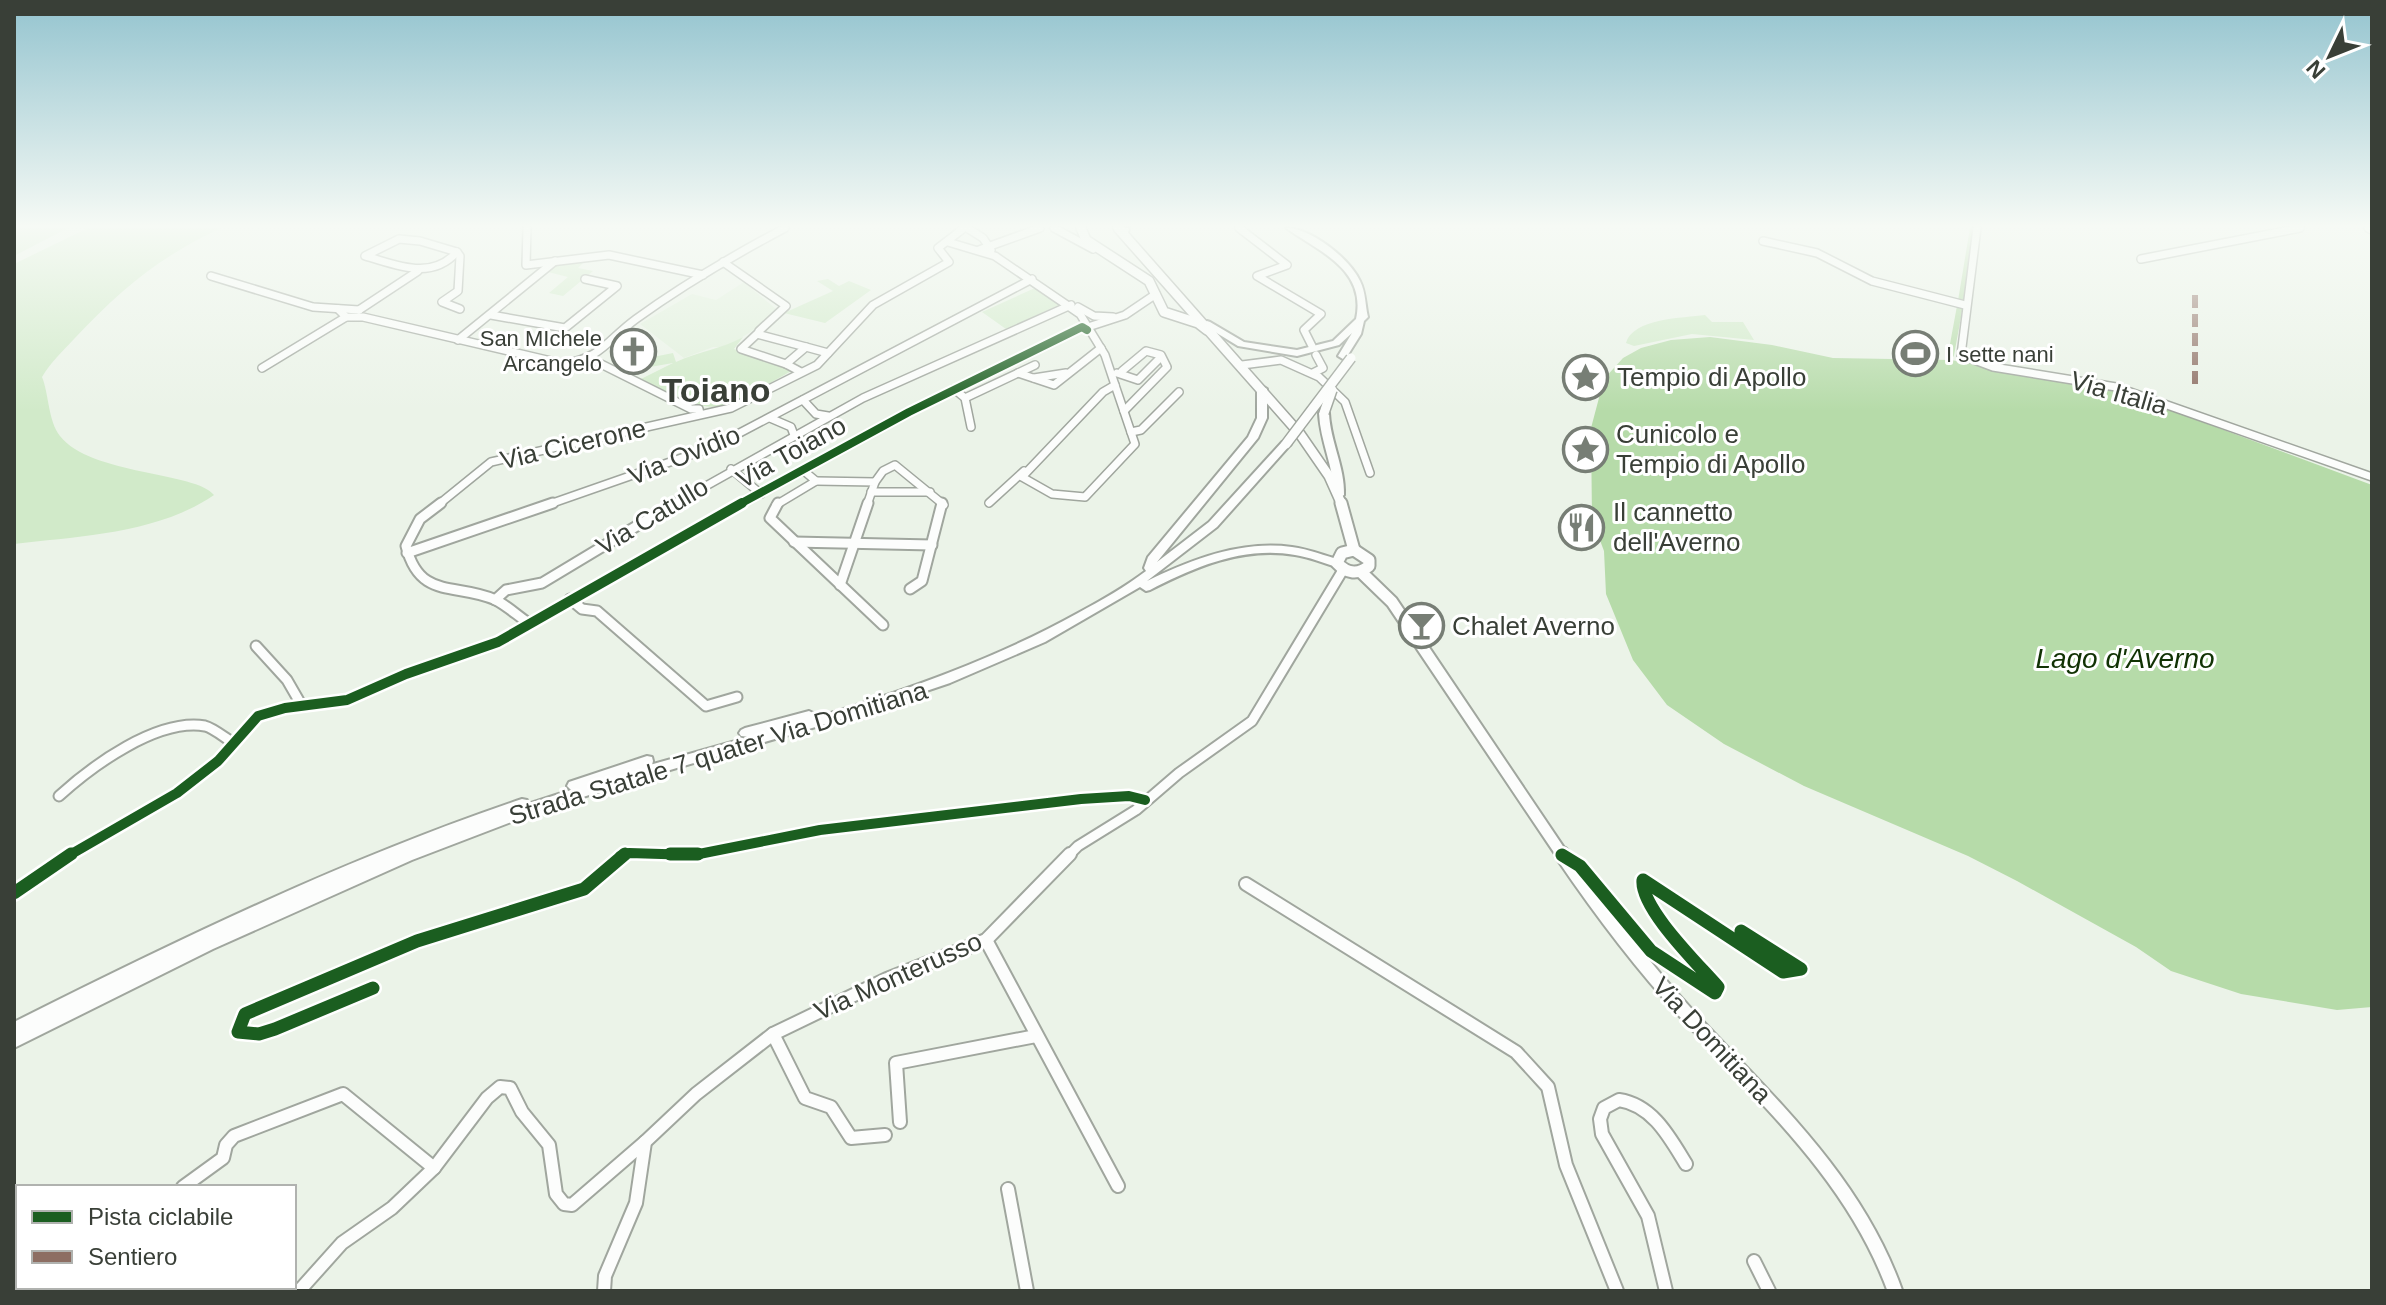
<svg xmlns="http://www.w3.org/2000/svg" width="2386" height="1305" viewBox="0 0 2386 1305" font-family="Helvetica,sans-serif">
<rect width="100%" height="100%" fill="#ebf3e8"/>
<!-- built -->
<polygon fill="#e1f0dc" points="744,282 776,309 757,328 726,347 713,347 684,358 640,324 692,294 716,300"/>
<!-- green -->
<g fill="#d1eac9">
<polygon points="14,228 68,228 14,256"/>
<path d="M88,228h133c-62,29 -101,62 -147,111 -12,13 -23,23 -32,38 7,17 6,44 18,59 30,39 137,36 154,59 -57,39 -134,41 -200,49v-280z"/>
<polygon points="585,261 578,268 593,271 563,296 549,293 568,277 548,272 556,262"/>
<polygon points="828,279 839,286 849,281 871,290 825,323 784,313 833,291 817,281"/>
<polygon points="1035,288 1059,305 1006,329 982,312"/>
<path d="M1705,315l7,7h31l11,18 -62,-6 -58,12 -8,-3c7,-25 57,-25 79,-28z"/>
<path d="M743,337l-9,12 59,21c-77,43 -72,51 -152,9l32,-16 -23,4 -2,-9 25,-5 3,9c23,-11 46,-13 67,-25z"/>
</g>
<!-- water -->
<polygon fill="#b6dba9" points="1710,337 1772,345 1833,358 1951,360 2116,390 2372,485 2372,1007 2337,1010 2241,994 2171,971 2136,947 2017,881 1968,856 1804,786 1724,744 1667,705 1633,660 1606,594 1604,551 1592,519 1591,428 1604,379 1623,358 1641,348 1671,340"/>
<g fill="none" stroke-linecap="round" stroke-linejoin="round">
<!-- canal -->
<g stroke="#b6dba9" stroke-width="6">
<polyline points="1961,301 1973,228"/>
<polyline points="1951,355 1960,306"/>
</g>
<defs>
<g id="minor-far2">
<polyline points="527,228 526,265 609,255 703,275"/>
<polyline points="967,228 983,238 991,250"/>
<polyline points="1054,228 1093,249"/>
<polyline points="1239,228 1287,265 1257,276 1321,314 1304,330 1312,346"/>
<polyline points="1977,228 1961,355 1993,367 2116,387 2372,477"/>
<polyline points="2368,228 2372,230"/>
<path d="M399,239l21,2 37,11c-26,29 -60,13 -92,4z"/>
<polyline points="1763,241 1817,253 1872,281 1965,305"/>
<polyline points="948,242 995,256 1080,314 1105,355 1115,385"/>
<polyline points="979,250 1040,228"/>
<polyline points="457,252 460,256 458,291 442,302 460,309"/>
<polyline points="2141,259 2300,228"/>
<polyline points="723,262 786,306 759,331"/>
<polyline points="211,276 313,307 359,310"/>
<polyline points="1078,307 1094,316 1113,317"/>
<path d="M338,309l8,8h17l201,47c39,-7 42,-23 72,-45 47,-34 98,-64 149,-91"/>
<polyline points="359,310 418,271"/>
<polyline points="491,315 565,328 617,286 585,279"/>
<polyline points="1088,327 1125,315 1156,294"/>
<polyline points="458,340 555,261"/>
<polyline points="591,359 691,409 699,409 700,414"/>
<polyline points="786,364 741,349 757,334 806,347"/>
<polyline points="1242,365 1281,360 1319,377 1345,402 1370,473"/>
<polyline points="262,368 346,317"/>
<polyline points="1122,371 1146,351 1161,355 1167,367 1124,411"/>
<polyline points="801,372 786,364 806,347 828,353"/>
<polyline points="1018,373 1054,385 1101,348"/>
<polyline points="1117,373 1138,380 1159,359"/>
<polyline points="1313,373 1323,368 1316,355"/>
<polyline points="1034,378 1066,373"/>
<polygon points="1115,385 1135,444 1085,497 1052,494 1022,477 1103,392"/>
<polyline points="954,389 965,398 971,427"/>
<polyline points="965,398 1035,365"/>
<polyline points="803,400 816,414 828,416"/>
<polyline points="770,418 791,427 794,435"/>
<polyline points="1131,432 1141,430 1179,392"/>
<polyline points="731,469 761,494"/>
<polyline points="816,481 875,482 867,505"/>
<polyline points="875,482 883,471 895,465 944,505"/>
<polyline points="871,492 930,492"/>
<polyline points="989,503 1024,471"/>
<polyline points="438,505 491,462 731,408 817,365 873,305 949,262 938,248 964,228"/>
<polyline points="547,505 713,447 1032,279"/>
<polyline points="672,505 863,398 1071,305"/>
<polyline points="738,505 909,412 1085,326"/>
<polyline points="776,505 816,481 804,471"/>
</g>
<g id="minor-far1">
<path d="M441,503l-21,16 -14,27c14,55 50,36 90,54 11,6 21,15 31,22"/>
<polyline points="778,503 770,518 883,625"/>
<polyline points="794,542 932,545"/>
<polyline points="407,553 553,503"/>
<polyline points="840,585 868,503"/>
<polyline points="910,589 922,581 942,503"/>
<polyline points="570,599 582,609 597,611 706,706 737,697"/>
<polyline points="495,600 506,590 542,583 675,503"/>
<polyline points="256,646 287,680 302,706"/>
<path d="M59,796c33,-30 98,-78 146,-70 8,2 19,11 27,16"/>
<polyline points="68,856 177,793 218,761 258,716 285,708 347,700 406,674 498,642 742,503"/>
<polyline points="620,856 629,853 694,855 820,830 1081,799 1129,796 1145,800"/>
<polyline points="1068,856 1078,846 1136,810 1179,773 1252,721 1343,570"/>
</g>
<g id="minor">
<polyline points="670,854 698,854"/>
<path d="M1569,859l11,7 71,85 64,42 3,-6c-19,-22 -78,-79 -75,-107l140,92 18,-3 -60,-38"/>
<polyline points="1246,884 1516,1052 1548,1087 1566,1165 1617,1291"/>
<polyline points="14,893 71,854"/>
<polyline points="986,940 1118,1186"/>
<polyline points="373,988 275,1029 259,1034 238,1032 245,1014 417,941 584,889 625,854"/>
<polyline points="773,1034 805,1098 831,1107 851,1138 885,1135"/>
<polyline points="900,1122 896,1063 1036,1036"/>
<polyline points="183,1187 223,1158 226,1145 234,1136 343,1094 434,1168 487,1098 500,1087 510,1088 522,1112 549,1145 556,1194 564,1204 572,1205 645,1142"/>
<polyline points="1008,1189 1027,1291"/>
<polyline points="1754,1261 1769,1291"/>
<polyline points="299,1291 342,1243 392,1208 434,1168"/>
<polyline points="604,1291 605,1276 636,1203 645,1142 696,1094 773,1034 887,979 986,940 1070,854"/>
<path d="M1666,1291l-18,-75 -46,-82 -2,-15 4,-11 15,-8c34,5 51,38 67,64"/>
</g>
<g id="major-far2">
<polyline points="1081,228 1086,240 1149,281 1164,312 1198,323 1207,330"/>
<polyline points="1118,228 1300,434 1329,476 1342,505"/>
</g>
<g id="major-far1">
<polyline points="1341,503 1354,550"/>
<path d="M1354,550l15,10v6c-11,9 -22,8 -32,-3l5,-10z"/>
<polyline points="1361,572 1392,602 1563,856"/>
</g>
<path id="major" d="M1562,854c38,56 77,108 123,158 80,87 169,165 210,279"/>
<g id="highway">
<polygon points="1121,228 1129,228 1127,237 1121,237"/>
<path d="M1286,228c25,0 63,30 74,53 6,12 5,24 8,36l-4,4 -3,13 -15,24 -3,1 -5,-3 14,-23 -13,12 -42,11 -59,-10 -36,-22 5,-3 3,1 34,20 53,8 36,-9 23,-22c11,-50 -38,-68 -70,-91z"/>
<path d="M1262,386l5,3v29l-9,20 -101,124 52,-40 73,-80 4,-1 5,3 -74,83 -70,54c45,-22 95,-41 145,-34 17,2 33,9 49,13l2,3 -2,3 -4,1c-14,-4 -28,-10 -42,-12 -52,-9 -100,12 -145,35l-4,1 -6,-4 -95,55 -95,41 -104,35 -203,60 -98,31 -133,51 -199,89 -199,99v-26c165,-83 333,-164 508,-223l5,1 1,4 43,-14 -4,-4 2,-4 78,-26 5,1 1,4 -1,4 -6,1 104,-29 -9,-1 -2,-3 2,-3 4,-2 64,-17 4,2 1,5c91,-27 181,-59 264,-105 24,-13 47,-26 68,-42l-2,-3 4,-11 100,-120 9,-19v-29z"/>
<path d="M1324,410l5,3c1,28 16,54 15,82l-5,3 -5,-3c0,-28 -14,-54 -15,-82z"/>
</g>
</defs>
<!-- minor-far2 casing -->
<use href="#minor-far2" stroke="#a0a69e" stroke-width="10"/>
<!-- minor-far1 casing -->
<use href="#minor-far1" stroke="#a0a69e" stroke-width="13"/>
<!-- minor casing -->
<use href="#minor" stroke="#a0a69e" stroke-width="16"/>
<!-- major-far2 casing -->
<use href="#major-far2" stroke="#a0a69e" stroke-width="12"/>
<!-- major-far1 casing -->
<use href="#major-far1" stroke="#a0a69e" stroke-width="15"/>
<!-- major casing -->
<use href="#major" stroke="#a0a69e" stroke-width="18"/>
<!-- highway casing -->
<use href="#highway" stroke="#a0a69e" stroke-width="4"/>
<!-- minor-far2 -->
<use href="#minor-far2" stroke="#fcfdfc" stroke-width="7"/>
<!-- minor-far1 -->
<use href="#minor-far1" stroke="#fcfdfc" stroke-width="9"/>
<!-- minor -->
<use href="#minor" stroke="#fcfdfc" stroke-width="12"/>
<!-- major-far2 -->
<use href="#major-far2" stroke="#fcfdfc" stroke-width="9"/>
<!-- major-far1 -->
<use href="#major-far1" stroke="#fcfdfc" stroke-width="11"/>
<!-- major -->
<use href="#major" stroke="#fcfdfc" stroke-width="14"/>
<!-- highway -->
<use href="#highway" fill="#fcfdfc" fill-rule="evenodd"/>
<defs>
<g id="highway-bridge">
<polyline points="1324,413 1332,390"/>
<polyline points="1286,444 1351,358"/>
</g>
</defs>
<!-- highway-bridge casing -->
<use href="#highway-bridge" stroke="#a0a69e" stroke-width="12" stroke-linecap="butt"/>
<!-- highway-bridge -->
<use href="#highway-bridge" stroke="#fcfdfc" stroke-width="9"/>
<!-- quiet -->
<polyline stroke="#8d6e63" stroke-width="6" stroke-dasharray="13 6" stroke-linecap="butt" points="2195,295 2195,388"/>
<defs>
<polyline id="cycleway-far2" points="738,505 909,412 1082,327 1087,330"/>
<g id="cycleway-far1">
<polyline points="68,856 177,793 218,761 258,716 285,708 347,700 406,674 498,642 742,503"/>
<polyline points="620,856 629,853 694,855 820,830 1081,799 1129,796 1145,800"/>
</g>
<g id="cycleway">
<polyline points="670,854 698,854"/>
<path d="M1562,855l18,11 71,85 64,42 3,-6c-19,-22 -78,-79 -75,-107l140,92 18,-3 -60,-38"/>
<polyline points="14,893 71,854"/>
<polyline points="373,988 275,1029 259,1034 238,1032 245,1014 417,941 584,889 625,854"/>
</g>
</defs>
<!-- cycleway-far2 casing -->
<use href="#cycleway-far2" stroke="#fff" stroke-width="12"/>
<!-- cycleway-far1 casing -->
<use href="#cycleway-far1" stroke="#fff" stroke-width="15"/>
<!-- cycleway casing -->
<use href="#cycleway" stroke="#fff" stroke-width="18"/>
<!-- cycleway-far2 -->
<use href="#cycleway-far2" stroke="#1b5e20" stroke-width="8"/>
<!-- cycleway-far1 -->
<use href="#cycleway-far1" stroke="#1b5e20" stroke-width="10"/>
<!-- cycleway -->
<use href="#cycleway" stroke="#1b5e20" stroke-width="13"/>
</g>
<!-- sky -->
<linearGradient id="sky" x2="0" y2="1"><stop stop-color="#94c4cf"/><stop offset="0.55" stop-color="#f6faf5"/><stop offset="1" stop-color="#f6faf5" stop-opacity="0"/></linearGradient>
<rect width="2386" height="411" fill="url(#sky)"/>
<!-- icons -->
<defs>
<symbol id="church-ring" viewBox="-11 -11 22 22"><circle r="9.5" fill="#fff" stroke="#777e75" stroke-width="1.5"/><path d="M-1.2-6h2.4v3.5h3.3v2.4h-3.3V6h-2.4V-.1h-3.3v-2.4h3.3Z" fill="#777e75"/></symbol>
<symbol id="stadium-ring" viewBox="-11 -11 22 22"><circle r="9.5" fill="#fff" stroke="#777e75" stroke-width="1.5"/><path d="M0-5a6.5 5 0 1 0 0 10a6.5 5 0 1 0 0-10ZM-3.5-1.8h7v3.6h-7Z" fill="#777e75"/></symbol>
<symbol id="sight-ring" viewBox="-11 -11 22 22"><circle r="9.5" fill="#fff" stroke="#777e75" stroke-width="1.5"/><path d="M0-6L1.8-2.2L6-1.7L2.9 1.2L3.7 5.4L0 3.3L-3.7 5.4L-2.9 1.2L-6-1.7L-1.8-2.2Z" fill="#777e75"/></symbol>
<symbol id="restaurant-ring" viewBox="-11 -11 22 22"><circle r="9.5" fill="#fff" stroke="#777e75" stroke-width="1.5"/><path d="M-5-6h1v4h1v-4h1v4h1v-4h1v5L-1.5 .5V6h-2V.5L-5-1ZM5-6V6H3V1.5H1.5Q1.5-4 5-6Z" fill="#777e75"/></symbol>
<symbol id="bar-ring" viewBox="-11 -11 22 22"><circle r="9.5" fill="#fff" stroke="#777e75" stroke-width="1.5"/><path d="M-6-5H6L.8 .8V4.5H3.5V6h-7V4.5H-.8V.8Z" fill="#777e75"/></symbol>
</defs>
<g fill-rule="evenodd">
<use href="#church-ring" x="608" y="326" width="51" height="51"/>
<use href="#stadium-ring" x="1890" y="328" width="51" height="51"/>
<use href="#sight-ring" x="1560" y="352" width="51" height="51"/>
<use href="#sight-ring" x="1560" y="424" width="51" height="51"/>
<use href="#restaurant-ring" x="1556" y="502" width="51" height="51"/>
<use href="#bar-ring" x="1396" y="600" width="51" height="51"/>
</g>
<g text-anchor="middle" stroke-width="6" stroke-linejoin="round" paint-order="stroke">
<!-- far-poi labels -->
<g font-size="22" fill="#393f37" stroke="#fff" text-anchor="end">
<text x="602" y="346">San MIchele<tspan x="602" dy="25">Arcangelo</tspan></text>
<text x="1946" y="362" text-anchor="start">I sette nani</text>
</g>
<!-- poi labels -->
<g font-size="26" fill="#393f37" stroke="#fff" text-anchor="start">
<text x="1617" y="386">Tempio di Apollo</text>
<text x="1616" y="443">Cunicolo e<tspan x="1616" dy="30">Tempio di Apollo</tspan></text>
<text x="1613" y="521">Il cannetto<tspan x="1613" dy="30">dell'Averno</tspan></text>
<text x="1452" y="635">Chalet Averno</text>
</g>
<!-- street labels -->
<g font-size="26" fill="#393f37" stroke="#fff">
<text transform="translate(2119 393) rotate(16)" y="9">Via Italia</text>
<text transform="translate(573 444) rotate(-13)" y="9">Via Cicerone</text>
<text transform="translate(791 452) rotate(-29)" y="9">Via Toiano</text>
<text transform="translate(684 455) rotate(-22)" y="9">Via Ovidio</text>
<text transform="translate(652 516) rotate(-31)" y="9">Via Catullo</text>
<text transform="translate(718 753) rotate(-17)" y="9">Strada Statale 7 quater Via Domitiana</text>
<text transform="translate(898 976) rotate(-24)" y="9">Via Monterusso</text>
<text transform="translate(1712 1040) rotate(47)" y="9">Via Domitiana</text>
</g>
<!-- water labels -->
<g font-size="28" font-style="italic" fill="#113204" stroke="#fff">
<text x="2125" y="668">Lago d'Averno</text>
</g>
<!-- district labels -->
<g font-size="34" font-weight="bold" fill="#393f37" stroke="#fff">
<text x="716" y="402">Toiano</text>
</g>
</g>
<!-- border -->
<rect width="2386" height="1305" fill="none" stroke="#393f37" stroke-width="32"/>
<!-- legend -->
<rect x="16" y="1185" width="280" height="104" fill="#ffffff" stroke="#b0b2af" stroke-width="2"/>
<rect x="32" y="1211" width="40" height="12" fill="#1b5e20" stroke="#b0b2af" stroke-width="2"/>
<text x="88" y="1225" font-size="24" fill="#393f37">Pista ciclabile</text>
<rect x="32" y="1251" width="40" height="12" fill="#8d6e63" stroke="#b0b2af" stroke-width="2"/>
<text x="88" y="1265" font-size="24" fill="#393f37">Sentiero</text>
<!-- north arrow -->
<g transform="translate(2330 56) rotate(227)" stroke="#ffffff" stroke-width="6" paint-order="stroke">
<path d="M0-6L14 30L0 20L-14 30Z" fill="#393f37"/>
<text y="-12" font-size="22" font-weight="bold" text-anchor="middle" fill="#393f37">N</text>
</g>
</svg>
